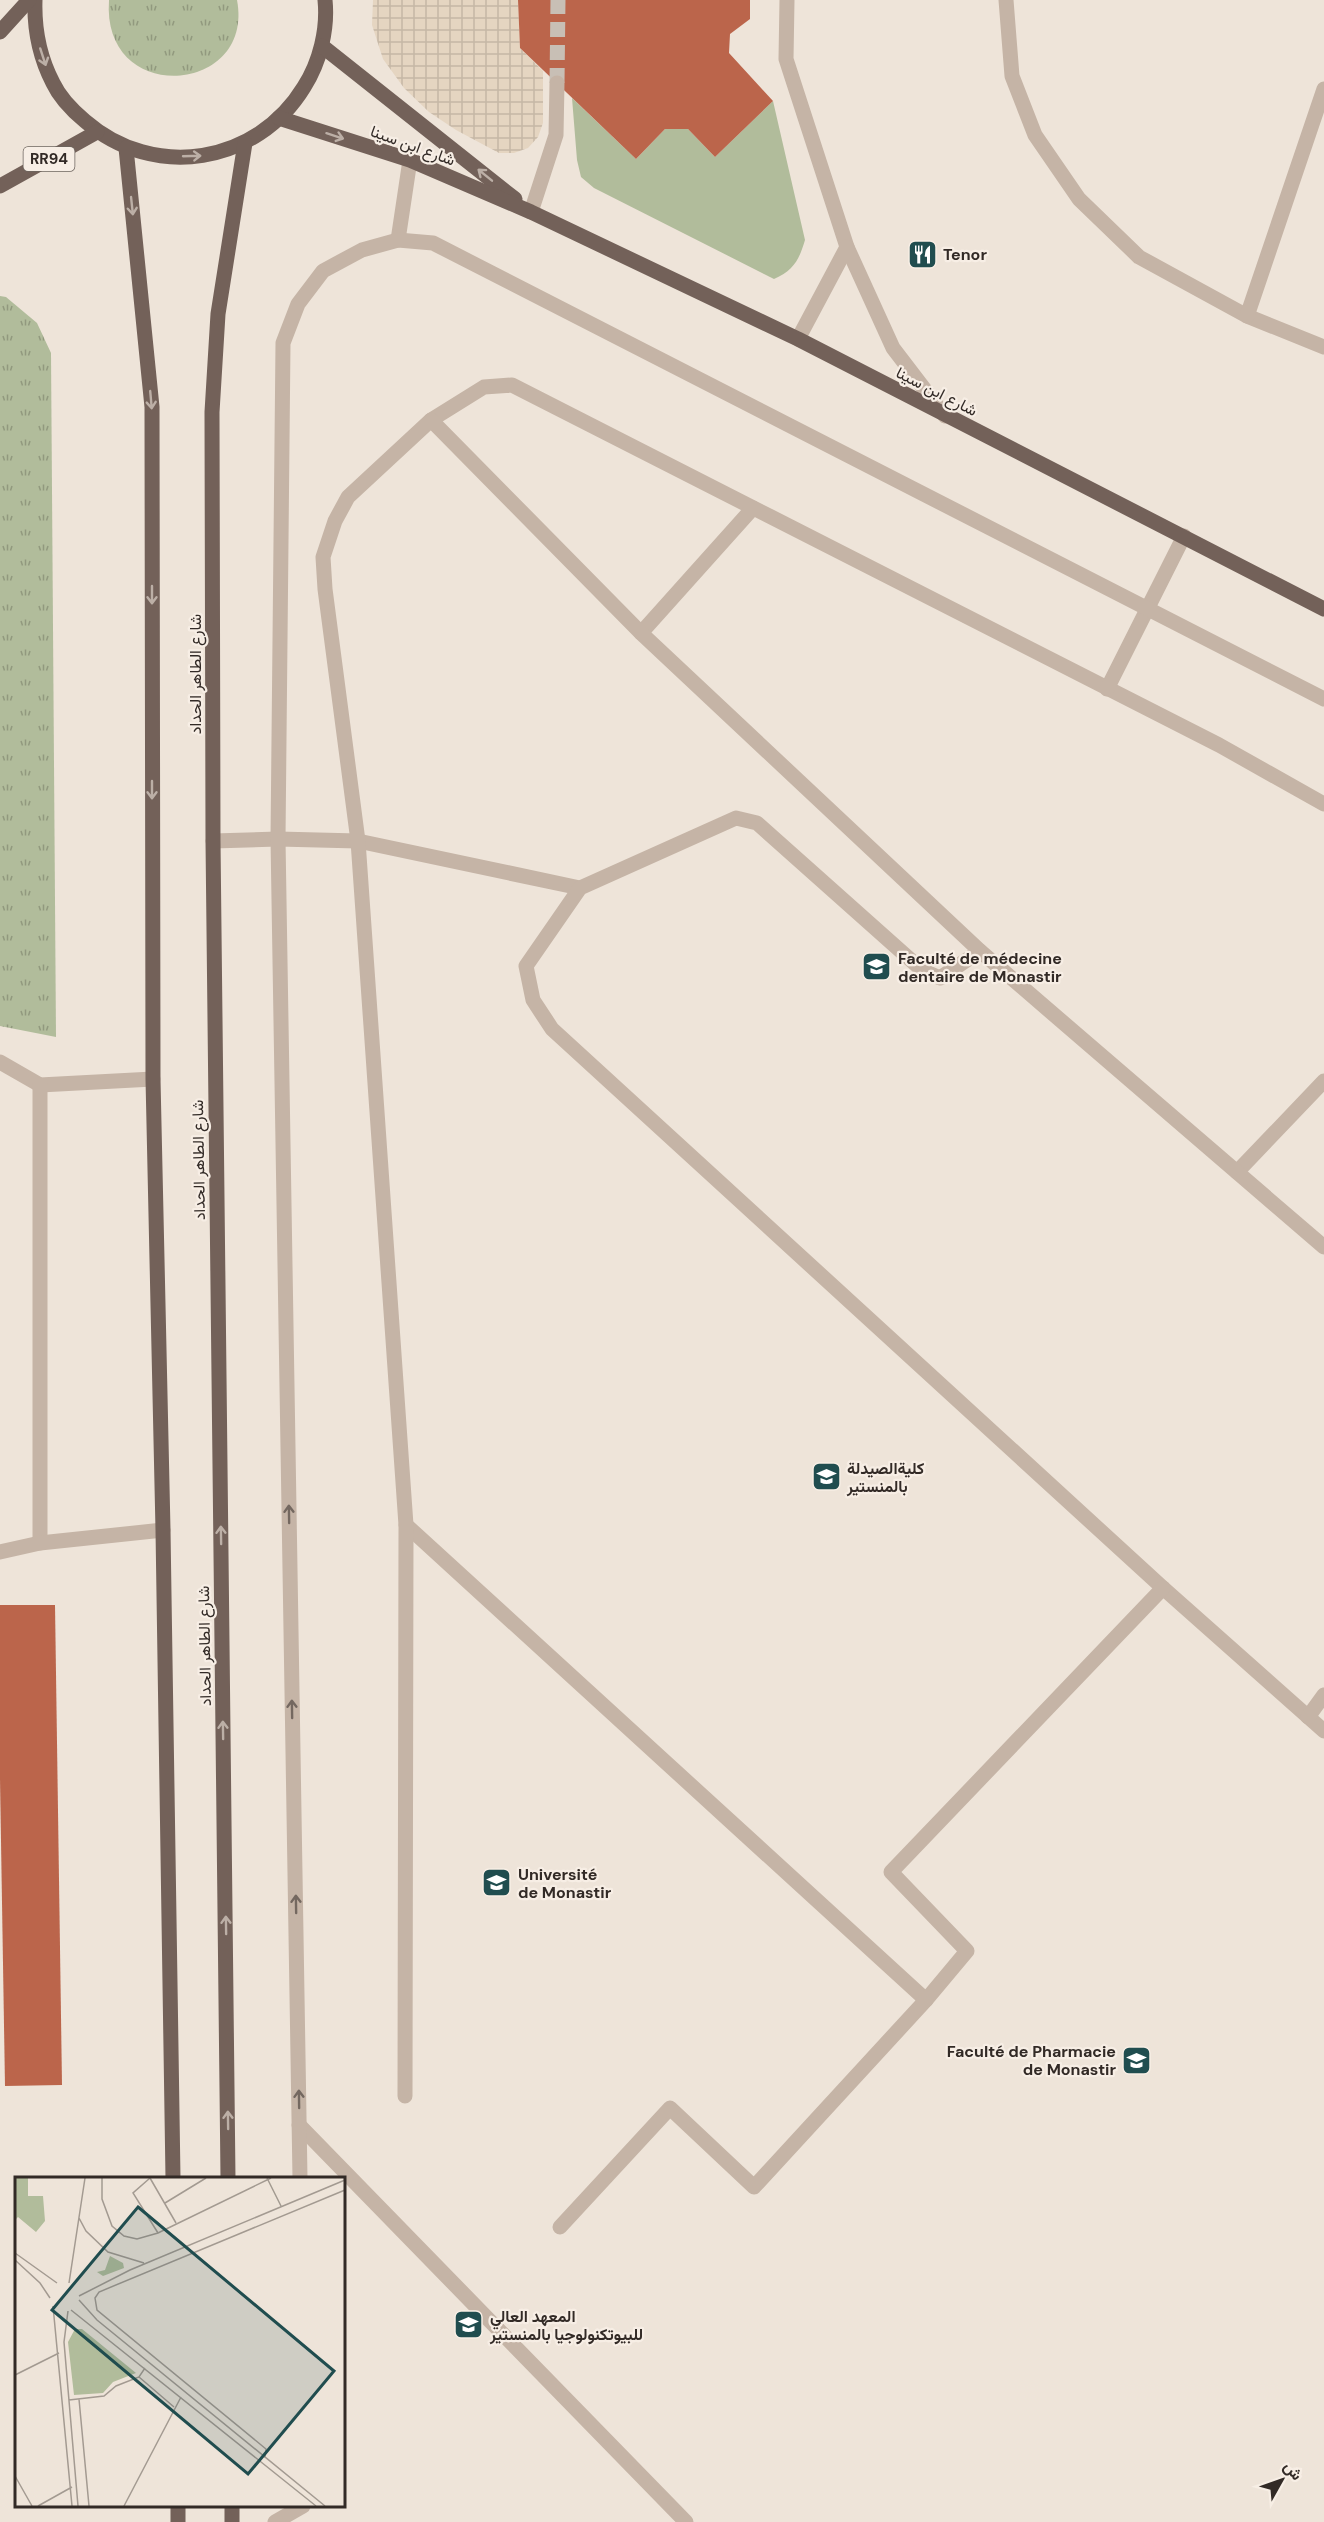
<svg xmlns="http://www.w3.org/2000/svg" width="1324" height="2522" viewBox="0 0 1324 2522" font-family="'DM Sans',Vazirmatn,sans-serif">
<defs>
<pattern id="grass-tufts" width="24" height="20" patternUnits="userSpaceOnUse" patternTransform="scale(1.5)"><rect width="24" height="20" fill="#b1bc9b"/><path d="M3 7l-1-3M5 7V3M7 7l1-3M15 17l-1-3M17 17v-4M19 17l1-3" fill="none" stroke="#91997e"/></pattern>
<pattern id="plaza-grid" width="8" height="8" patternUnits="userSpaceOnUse" patternTransform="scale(1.5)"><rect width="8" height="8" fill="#e5d5c1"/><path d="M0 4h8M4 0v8" fill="none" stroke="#c5b7a6"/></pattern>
</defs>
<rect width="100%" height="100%" fill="#eee4d9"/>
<!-- grass -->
<g fill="url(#grass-tufts)">
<path d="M109,0h128c18,95 -136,107 -128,0z"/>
<polygon points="0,296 6,297 37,323 51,353 56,1037 0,1026"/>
</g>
<!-- garden -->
<path fill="#b1bc9b" d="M572,98l64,61 29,-30h23l27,28 58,-56 32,139c-6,20 -11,30 -31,39l-180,-91 -13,-11 -4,-17z"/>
<!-- plaza -->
<polygon fill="url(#plaza-grid)" points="373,0 518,0 520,48 543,71 543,123 538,137 528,148 514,153 499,153 456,130 429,112 404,88 383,59 372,25"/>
<!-- building -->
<g fill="#bb654b">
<polygon points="518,0 750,0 750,19 730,34 729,53 773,101 715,157 688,129 665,129 636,159 520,48"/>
<polygon points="0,1605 55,1605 62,2085 5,2086 0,1779"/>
</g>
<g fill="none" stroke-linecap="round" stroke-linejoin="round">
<!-- minor-tunnel -->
<polyline stroke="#c8bfb5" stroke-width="15" stroke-dasharray="15 8" stroke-linecap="butt" points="557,83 558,0"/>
<!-- minor -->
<g stroke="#c5b4a6" stroke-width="15">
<polyline points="787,0 786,59 847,247 893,348 945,416"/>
<polyline points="1006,0 1012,76 1035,135 1079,199 1139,257 1247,316 1324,347"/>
<polyline points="531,212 556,135 557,83"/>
<polyline points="398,240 410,160"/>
<polyline points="1247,316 1324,89"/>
<polyline points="798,339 847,247"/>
<polyline points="431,420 484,387 512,385 1219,745 1324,804"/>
<polyline points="641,633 753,508"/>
<polyline points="1107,689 1184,536"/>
<polyline points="213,841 278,839 358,841 580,888"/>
<polyline points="980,951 940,978 922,970 757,823 736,818 580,888 526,966 533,1000 552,1029 1163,1588 1324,1731"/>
<polyline points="0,1062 40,1085 153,1079"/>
<polyline points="1237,1172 1324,1081"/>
<polyline points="406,1525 926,2000"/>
<polyline points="40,1543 40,1085"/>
<polyline points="0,1552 40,1543 163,1530"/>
<polyline points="1308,1717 1324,1695"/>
<polyline points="405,2096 406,1525 358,841 325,589 323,557 335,521 348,497 431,420 641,633 980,951 1324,1247"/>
<polyline points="299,2125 686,2522"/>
<polyline points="300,2178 278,839 283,343 298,304 323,271 362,250 398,240 433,243 1324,699"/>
<polyline points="560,2227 670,2108 754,2187 926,2000 967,1951 891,1872 1163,1588"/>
<polyline points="275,2522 303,2506"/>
</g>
<!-- major -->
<g stroke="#736159" stroke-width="15">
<path d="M35,0c-1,30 4,56 18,83 7,15 20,28 32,38 69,60 172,43 219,-34 16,-25 24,-58 21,-87"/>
<polyline points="0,32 29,0"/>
<polyline points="322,46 515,199"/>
<polyline points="279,118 410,160 531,212 798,339 1324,609"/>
<polyline points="126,148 152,407 153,1079 163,1530 173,2178"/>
<polyline points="0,186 97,132"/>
<polyline points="228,2178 213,841 212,412 218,314 245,143"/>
<polyline points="178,2506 178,2522"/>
<polyline points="232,2506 232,2522"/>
</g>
</g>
<!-- one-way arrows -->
<defs><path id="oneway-shaft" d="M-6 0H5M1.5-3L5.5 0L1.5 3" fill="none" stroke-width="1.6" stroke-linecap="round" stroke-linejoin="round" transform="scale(1.5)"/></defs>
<g stroke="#bcafa6">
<use href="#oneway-shaft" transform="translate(43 57) rotate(72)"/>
<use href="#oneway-shaft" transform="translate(335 136) rotate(18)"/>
<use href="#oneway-shaft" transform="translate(192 156) rotate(-2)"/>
<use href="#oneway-shaft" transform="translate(485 175) rotate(-141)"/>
<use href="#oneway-shaft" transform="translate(132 206) rotate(84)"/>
<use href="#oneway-shaft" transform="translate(151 400) rotate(85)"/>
<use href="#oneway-shaft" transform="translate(152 595) rotate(90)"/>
<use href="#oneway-shaft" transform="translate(152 790) rotate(90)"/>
<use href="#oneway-shaft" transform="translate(221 1535) rotate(-91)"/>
<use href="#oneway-shaft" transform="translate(223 1730) rotate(-91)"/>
<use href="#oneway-shaft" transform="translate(226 1925) rotate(-91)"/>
<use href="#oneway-shaft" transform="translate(228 2120) rotate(-91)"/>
</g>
<g stroke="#746860">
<use href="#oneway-shaft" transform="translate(289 1514) rotate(-91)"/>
<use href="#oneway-shaft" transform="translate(292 1709) rotate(-91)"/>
<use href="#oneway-shaft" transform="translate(296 1904) rotate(-91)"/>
<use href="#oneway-shaft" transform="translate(299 2099) rotate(-91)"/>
</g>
<!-- icons -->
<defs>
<symbol id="restaurant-square" viewBox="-11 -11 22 22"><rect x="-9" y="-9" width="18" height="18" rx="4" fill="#204d4f" stroke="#f7eee5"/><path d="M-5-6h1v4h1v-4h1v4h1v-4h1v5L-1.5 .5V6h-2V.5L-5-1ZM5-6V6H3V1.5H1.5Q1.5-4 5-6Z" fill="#fff"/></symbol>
<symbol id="university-square" viewBox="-11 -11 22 22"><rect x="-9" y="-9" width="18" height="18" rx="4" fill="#204d4f" stroke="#f7eee5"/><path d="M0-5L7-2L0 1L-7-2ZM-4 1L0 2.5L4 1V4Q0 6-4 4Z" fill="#fff"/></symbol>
</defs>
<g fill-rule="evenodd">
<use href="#restaurant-square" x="906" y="238" width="33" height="33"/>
<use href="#university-square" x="860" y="950" width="33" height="33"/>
<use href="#university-square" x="810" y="1460" width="33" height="33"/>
<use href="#university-square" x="480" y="1866" width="33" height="33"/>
<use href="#university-square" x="1120" y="2044" width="33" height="33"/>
<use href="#university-square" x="452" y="2308" width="33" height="33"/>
</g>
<g text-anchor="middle" stroke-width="4.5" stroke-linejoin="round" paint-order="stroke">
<!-- shield labels -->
<rect fill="#f7eee5" stroke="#6d655f" stroke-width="1.5" x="23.5" y="147" width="51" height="24" rx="4.5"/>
<g font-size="15" font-weight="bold" fill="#322a26">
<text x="49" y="164">RR94</text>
</g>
<!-- street labels -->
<g font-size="16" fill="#322a26" stroke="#f7eee5">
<text transform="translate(413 145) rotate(20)" y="6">شارع ابن سينا</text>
<text transform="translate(937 391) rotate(27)" y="6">شارع ابن سينا</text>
<text transform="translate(195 674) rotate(-90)" y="6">شارع الطاهر الحداد</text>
<text transform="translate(198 1160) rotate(-91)" y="6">شارع الطاهر الحداد</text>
<text transform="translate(204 1646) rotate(-91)" y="6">شارع الطاهر الحداد</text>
</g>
<!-- poi labels -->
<g font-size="16" font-weight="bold" fill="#322a26" stroke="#f7eee5" text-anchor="start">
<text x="943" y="260">Tenor</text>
<text x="898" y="964">Faculté de médecine<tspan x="898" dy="18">dentaire de Monastir</tspan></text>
<text x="847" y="1474">كليةالصيدلة<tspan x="847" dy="18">بالمنستير</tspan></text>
<text x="518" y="1880">Université<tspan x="518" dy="18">de Monastir</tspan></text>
<text x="1116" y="2057" text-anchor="end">Faculté de Pharmacie<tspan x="1116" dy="18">de Monastir</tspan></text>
<text x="490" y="2322">المعهد العالي<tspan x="490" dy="18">للبيوتكنولوجيا بالمنستير</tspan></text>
</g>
</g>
<!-- overview -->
<g transform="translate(15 2177)">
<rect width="330" height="330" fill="#eee4d9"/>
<path d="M60,152h7l54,44 -23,9 -10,11 -29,2 -6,-53z" fill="#b1bc9b"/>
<path d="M0,1h13v18h15l2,25 -9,11 -18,-15 -3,3zM95,79l13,7 1,5 -21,8 -6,-4 8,-2z" fill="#b1bc9b"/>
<path fill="none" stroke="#a39a91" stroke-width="1.5" d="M87,1v21l10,27 12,10 13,3 21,-6 113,-55M135,1l-17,15 25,40M135,1l26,45M252,1l14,28M150,26l41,-25M64,41l7,13 22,21 36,11M0,76l42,30M0,83l25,23 10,15M54,106l16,-105M64,119l51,-26 215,-90M64,123l18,20 228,186M38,129l19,200M56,133l245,196M53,134l-4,31 14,164M0,198l44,-22M124,200l35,30M64,222l10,107M54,223l35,-4 12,-10 23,-9 6,-9M250,281l1,-9 -169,-139 -2,-12 4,-6 246,-102M0,299l17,30M23,329l34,-19M109,329l57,-109"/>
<path fill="#204d4f" fill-opacity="0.15" stroke="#204d4f" stroke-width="3" d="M123,30l196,164 -86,103 -196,-164z"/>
<rect width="330" height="330" fill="none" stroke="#322a26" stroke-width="3"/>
</g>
<!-- north arrow -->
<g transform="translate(1282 2480) rotate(50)" stroke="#f7eee5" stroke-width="4.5" paint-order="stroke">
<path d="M0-4.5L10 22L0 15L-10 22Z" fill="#322a26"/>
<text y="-9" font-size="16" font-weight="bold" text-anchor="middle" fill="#322a26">ش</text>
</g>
</svg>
